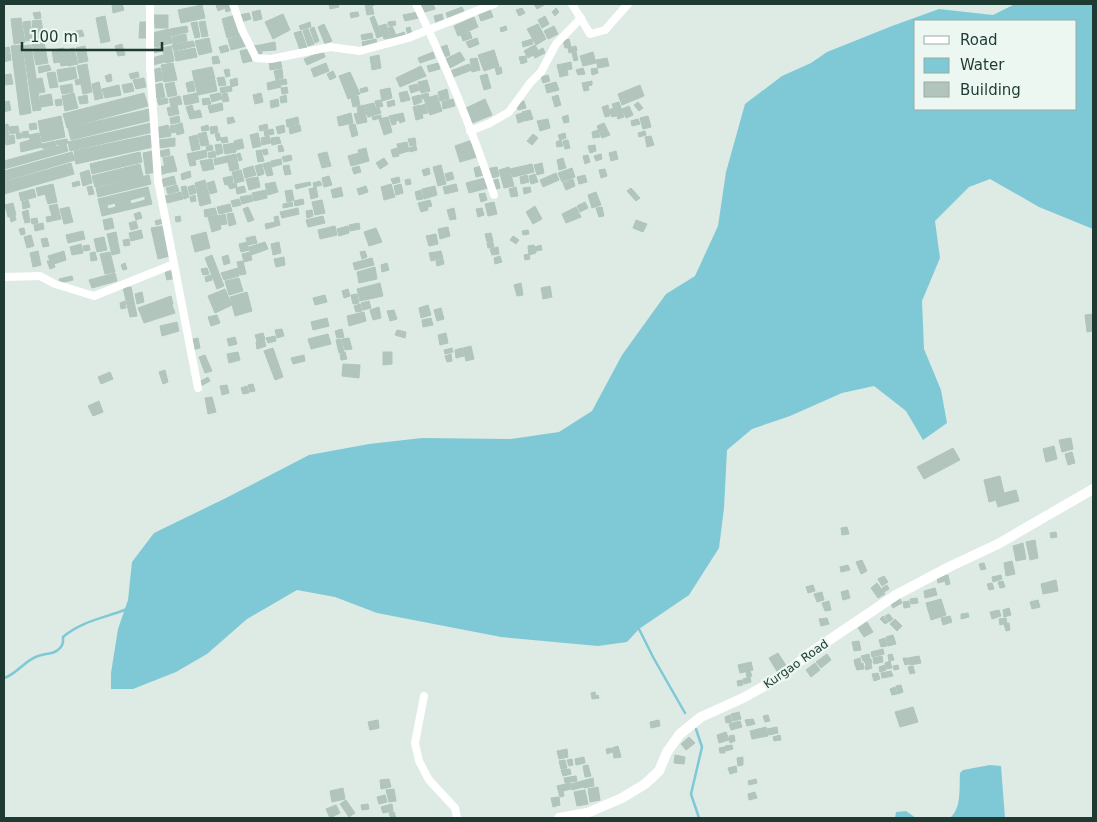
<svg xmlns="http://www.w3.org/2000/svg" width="1097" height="822" viewBox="0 0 1097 822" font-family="'DejaVu Sans',sans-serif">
<rect width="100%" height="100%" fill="#ddebe4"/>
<!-- water -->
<g fill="#7fc9d6" fill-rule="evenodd">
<path d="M1015,4h78v225l-54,-22 -49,-28 -21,8 -34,34 5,37 -18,43 2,48 17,41 6,33 -24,17 -17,-29 -32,-25 -32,7 -52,23 -38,13 -25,21 -3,58 -5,40 -30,47 -50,34 -12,13 -29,4 -97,-9 -124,-24 -42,-16 -38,-7 -50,29 -40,35 -31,18 -43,17h-22v-16l7,-44 10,-29 4,-38 22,-29 72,-35 83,-43 60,-11 53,-6 89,1 48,-7 33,-21 30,-56 44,-61 29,-18 23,-50 8,-54 19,-68 37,-28 29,-13 16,-11 65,-26 47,-17 54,6zM916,21h160v88h-160z"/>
<path d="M990,765l11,1 4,52h-55c12,-10 9,-30 10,-45l3,-3z"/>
<polygon points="906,811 916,818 895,818 896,812"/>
</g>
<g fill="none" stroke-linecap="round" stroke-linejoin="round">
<!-- stream -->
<g stroke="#7fc9d6" stroke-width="2.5">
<polyline points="638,627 653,657 685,713"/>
<path d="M4,678c12,-3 21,-18 34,-22 8,-3 16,-1 22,-8 4,-4 3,-7 3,-11 18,-16 42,-19 64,-28"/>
<polyline points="696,729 702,747 691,794 699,818"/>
</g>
</g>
<!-- building -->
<g fill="#b2c5bd" stroke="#afc5bb" fill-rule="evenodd">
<polygon points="112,4 122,4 124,10 113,13"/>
<polygon points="219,4 230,4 232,10 226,12 225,8 218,11 216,5"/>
<polygon points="329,4 338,4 339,7 330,9"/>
<polygon points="365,4 376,4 372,6 374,14 367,15"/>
<polygon points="418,4 433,4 435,9 421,13"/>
<polygon points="534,4 546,4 537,9"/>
<polygon points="202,5 205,18 181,23 178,10"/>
<polygon points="462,7 465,13 448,19 446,13"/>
<polygon points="522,8 525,13 519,16 516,10"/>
<polygon points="556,8 559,12 555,16 552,12"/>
<polygon points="490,9 493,17 481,21 478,13"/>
<polygon points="260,10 262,19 254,21 252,12"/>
<polygon points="40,12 41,18 35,19 33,13"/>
<polygon points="358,12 359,16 351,18 350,13"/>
<polygon points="418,12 419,18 405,21 403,15"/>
<polygon points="249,13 251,19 241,22 239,15"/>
<polygon points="283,14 290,30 273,39 265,22"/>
<polygon points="442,14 444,22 436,24 434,16"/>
<polygon points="154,15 168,15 168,28 155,28"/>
<polygon points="235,15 240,35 227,38 222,19"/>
<polygon points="105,16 110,41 101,43 96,18"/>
<polygon points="374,16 382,36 377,38 370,18"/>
<polygon points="545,16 549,24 542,28 538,20"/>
<polygon points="474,17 478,27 458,36 454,26"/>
<polygon points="21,18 25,42 14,44 11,19"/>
<polygon points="41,20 44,37 34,39 32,21"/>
<polygon points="30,21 33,40 26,41 23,22"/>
<polygon points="205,21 208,36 202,37 199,22"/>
<polygon points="395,21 396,25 388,26 388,22"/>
<polygon points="140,22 148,22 147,38 139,38"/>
<polygon points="197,22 200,37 195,38 191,23"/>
<polygon points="310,22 311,27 301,30 299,26"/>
<polygon points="324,24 332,41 325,44 318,27"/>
<polygon points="386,24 390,38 384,39 379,26"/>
<polygon points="538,24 546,39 536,45 527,29"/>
<polygon points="187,26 188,32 171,36 170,29"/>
<polygon points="392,26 396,35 404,32 406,35 392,41 388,28"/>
<polygon points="506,26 507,30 501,32 500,28"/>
<polygon points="554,26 558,34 548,39 544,31"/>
<polygon points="314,27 319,41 315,43 310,29"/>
<polygon points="410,27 412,34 408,35 406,28"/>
<polygon points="169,29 172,43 155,47 152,33"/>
<polygon points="308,29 314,44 308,46 303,31"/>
<polygon points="82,30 84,36 73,38 72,32"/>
<polygon points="301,31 307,48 300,50 294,33"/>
<polygon points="470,32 472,38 463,41 461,35"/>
<polygon points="372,33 373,38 362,40 361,35"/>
<polygon points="186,34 187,41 173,44 172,37"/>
<polygon points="243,35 246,46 231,50 228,39"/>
<polygon points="209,38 212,52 199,55 195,41"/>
<polygon points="477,38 479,44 469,48 466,42"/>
<polygon points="376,39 377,44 363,47 362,42"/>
<polygon points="532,39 533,44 523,47 522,42"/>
<polygon points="569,39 571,47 565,48 563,41"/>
<polygon points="193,41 195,46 174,51 172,45"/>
<polygon points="44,42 48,63 36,65 32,44"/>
<polygon points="275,42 276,50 262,51 260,45"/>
<polygon points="122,44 125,55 118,56 115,46"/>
<polygon points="22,45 31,113 20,115 11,46"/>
<polygon points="31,45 41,110 33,111 23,46"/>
<polygon points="227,45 229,51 221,53 219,47"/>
<polygon points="260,45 262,54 255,56 253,46"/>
<polygon points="447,45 450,55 442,58 438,48"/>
<polygon points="535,45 541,55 535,58 529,48"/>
<polygon points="85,46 88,61 79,63 76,48"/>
<polygon points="171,46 174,61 166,63 162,48"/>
<polygon points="576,46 577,51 569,53 568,48"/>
<polygon points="9,47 10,52 4,53 4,48"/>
<polygon points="161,47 162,51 153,53 152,49"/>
<polygon points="64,48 68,65 61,66 60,62 54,63 52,50"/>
<polygon points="74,48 78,64 68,66 65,50"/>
<polygon points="195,48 197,57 176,61 174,52"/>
<polygon points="529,48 533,55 528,58 524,51"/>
<polygon points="543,48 545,53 541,55 539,50"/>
<polygon points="249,49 252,61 243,63 240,51"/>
<polygon points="494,50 499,66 484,71 478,55"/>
<polygon points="323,51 325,57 307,65 304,59"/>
<polygon points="433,52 435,58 420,63 418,58"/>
<polygon points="460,52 465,60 448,69 443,60"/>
<polygon points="576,52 578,60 574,61 572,53"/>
<polygon points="593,52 596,63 583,66 580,56"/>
<polygon points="10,53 11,60 4,62 4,54"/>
<polygon points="163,55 165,62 153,65 152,58"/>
<polygon points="379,55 381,68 372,70 370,57"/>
<polygon points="218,56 220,63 213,64 212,57"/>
<polygon points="526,56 527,62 521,64 519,57"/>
<polygon points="477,58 480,70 472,72 470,59"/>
<polygon points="607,58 609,66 598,68 596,60"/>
<polygon points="280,59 282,68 270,70 269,61"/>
<polygon points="571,62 572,69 567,70 568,75 560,77 557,65"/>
<polygon points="173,63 177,80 164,82 161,65"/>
<polygon points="326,63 329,71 314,77 311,69"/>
<polygon points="438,63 440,69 429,72 427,66"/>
<polygon points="87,64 92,92 83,94 81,84 76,85 75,80 80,79 77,66"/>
<polygon points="469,64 472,70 451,78 448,72"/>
<polygon points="49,65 51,70 39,73 38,67"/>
<polygon points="421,66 426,76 400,87 396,78"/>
<polygon points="75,67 77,78 59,82 57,70"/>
<polygon points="212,67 215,79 195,84 192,71"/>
<polygon points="501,67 502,73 497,75 495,68"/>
<polygon points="160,68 163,80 154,82 152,70"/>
<polygon points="583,68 585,74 578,75 576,70"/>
<polygon points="597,68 598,73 592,75 591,69"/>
<polygon points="229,69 230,76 226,77 224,70"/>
<polygon points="282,69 283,78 276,80 274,71"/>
<polygon points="333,71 336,77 330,80 327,74"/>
<polygon points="55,72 58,87 50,88 47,73"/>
<polygon points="138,72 139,77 131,79 129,74"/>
<polygon points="350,72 360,94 348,99 339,76"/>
<polygon points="11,74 13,84 4,85 4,75"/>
<polygon points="111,74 112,81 107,82 105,76"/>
<polygon points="487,74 491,88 484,90 480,76"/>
<polygon points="548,75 550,81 543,83 541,77"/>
<polygon points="224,77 226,85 219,86 217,78"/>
<polygon points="42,78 45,92 39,93 37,79"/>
<polygon points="144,78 146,87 136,89 133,80"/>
<polygon points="237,78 238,85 231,87 230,80"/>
<polygon points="286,79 287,84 281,85 280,80"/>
<polygon points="215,80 217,91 198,95 195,84"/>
<polygon points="279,80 281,87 268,90 267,83"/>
<polygon points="427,80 430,91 421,93 418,82"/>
<polygon points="193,81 195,91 188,92 186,83"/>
<polygon points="592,81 592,85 588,86 589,90 584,91 582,83"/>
<polygon points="99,82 103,98 95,100 92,84"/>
<polygon points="174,82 177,95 168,97 165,84"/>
<polygon points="556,82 559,90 547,93 545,85"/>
<polygon points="132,83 134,91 124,93 122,85"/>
<polygon points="162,83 165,97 157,99 154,85"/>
<polygon points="72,84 73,92 62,94 60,86"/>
<polygon points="417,84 420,90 411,93 409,86"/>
<polygon points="119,85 121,95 105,98 102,89"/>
<polygon points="640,85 644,96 622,105 618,94"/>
<polygon points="231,86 232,91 221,93 220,88"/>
<polygon points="287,87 288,93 282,94 281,88"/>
<polygon points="367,87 368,91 361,93 360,89"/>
<polygon points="390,88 392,98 382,101 380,90"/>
<polygon points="447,89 449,99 440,101 438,92"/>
<polygon points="407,91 410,100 401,102 399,93"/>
<polygon points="74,93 78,108 65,111 62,96"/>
<polygon points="144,93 148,106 67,128 63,114"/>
<polygon points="197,93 199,102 185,105 183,96"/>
<polygon points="220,93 222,99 212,102 210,95"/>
<polygon points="227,93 229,101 223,102 222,94"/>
<polygon points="261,93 263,102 255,104 253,95"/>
<polygon points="428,93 429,97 422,99 421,95"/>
<polygon points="51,94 53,105 41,107 40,96"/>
<polygon points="87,95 88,103 80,104 78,97"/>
<polygon points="286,95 287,102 281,103 280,97"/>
<polygon points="420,95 422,102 414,105 412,97"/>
<polygon points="437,95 442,111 430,115 424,99"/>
<polygon points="558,95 561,105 555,107 552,97"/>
<polygon points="180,96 182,104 171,106 169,99"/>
<polygon points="358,96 360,105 353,107 351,98"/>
<polygon points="167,98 168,103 159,105 157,100"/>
<polygon points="209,98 211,104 203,105 202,99"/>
<polygon points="61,99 62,105 56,106 55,100"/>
<polygon points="278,99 279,106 271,108 270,101"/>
<polygon points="453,99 455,106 443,109 442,102"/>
<polygon points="485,99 492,115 470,124 464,109"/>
<polygon points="381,100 383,106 377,108 375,101"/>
<polygon points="394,100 395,105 388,107 387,102"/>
<polygon points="9,101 11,110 4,112 4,102"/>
<polygon points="524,101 526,108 518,110 517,103"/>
<polygon points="619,102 624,117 618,119 612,104"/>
<polygon points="638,102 643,108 639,111 634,105"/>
<polygon points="222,103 223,110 210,113 208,106"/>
<polygon points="374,103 376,109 367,111 365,105"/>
<polygon points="425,104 428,113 423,114 420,106"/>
<polygon points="177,105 179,114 169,116 167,108"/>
<polygon points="192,105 194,112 188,113 186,107"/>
<polygon points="364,105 366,111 358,113 357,107"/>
<polygon points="420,105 423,118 416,120 413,107"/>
<polygon points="608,105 610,116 605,117 602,107"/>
<polygon points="629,106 633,115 626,118 622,109"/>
<polygon points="379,108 381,113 368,117 366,112"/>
<polygon points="613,108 616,116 612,117 609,110"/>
<polygon points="149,109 152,120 71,140 68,128"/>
<polygon points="200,110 202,117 190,119 188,113"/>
<polygon points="530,110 533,119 525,121 522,112"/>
<polygon points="365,111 367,122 357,124 354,114"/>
<polygon points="351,113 353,123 339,126 337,117"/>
<polygon points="403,113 405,121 400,123 399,120 396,121 396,124 392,125 389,116"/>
<polygon points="522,113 524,121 518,123 516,115"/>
<polygon points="381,115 381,118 373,120 372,117"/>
<polygon points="568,115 569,122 564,123 562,117"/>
<polygon points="61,116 65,137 42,142 38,121"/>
<polygon points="179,116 180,122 171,124 170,118"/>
<polygon points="648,116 651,127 643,129 640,118"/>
<polygon points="233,117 235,122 228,124 227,118"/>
<polygon points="298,117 299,124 287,127 286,120"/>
<polygon points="388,117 392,132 384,135 379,119"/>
<polygon points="548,119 550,128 540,131 537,121"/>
<polygon points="638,119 640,124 632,126 631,121"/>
<polygon points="36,123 37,129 30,130 29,124"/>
<polygon points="151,123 153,132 70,151 68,142"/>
<polygon points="182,123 184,133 177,135 175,125"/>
<polygon points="604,123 610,135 602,138 597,126"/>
<polygon points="8,124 9,130 4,131 4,125"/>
<polygon points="267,124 268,129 260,131 259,126"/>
<polygon points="355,124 358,135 352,137 349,125"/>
<polygon points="168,125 171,136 159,138 156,128"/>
<polygon points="174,125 176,132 171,133 170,126"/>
<polygon points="208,125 209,130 202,131 201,127"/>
<polygon points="284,125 285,132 278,134 276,127"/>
<polygon points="300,125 301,131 290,134 289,127"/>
<polygon points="18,126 19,132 10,134 9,127"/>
<polygon points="217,126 218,132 211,134 210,127"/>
<polygon points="273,129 274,134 265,136 264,131"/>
<polygon points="598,130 600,137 593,138 592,132"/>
<polygon points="8,131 9,138 4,139 4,132"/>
<polygon points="28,131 29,137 23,138 22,132"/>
<polygon points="645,131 646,135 639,137 638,133"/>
<polygon points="206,132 209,145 201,146 198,134"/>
<polygon points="16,133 21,133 22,138 17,139"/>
<polygon points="39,133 42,147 21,152 20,143 30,140 29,135"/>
<polygon points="219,133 221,140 217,141 215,134"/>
<polygon points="258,133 261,146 253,148 250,135"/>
<polygon points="565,133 566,138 560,140 558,135"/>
<polygon points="533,134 538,138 532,145 527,141"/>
<polygon points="14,135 15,143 6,145 5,140 10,139 9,136"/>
<polygon points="150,135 153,147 76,164 74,151"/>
<polygon points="197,135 200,149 192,151 189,137"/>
<polygon points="269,136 271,143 262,145 261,138"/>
<polygon points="651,136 654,145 647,147 645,137"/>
<polygon points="227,137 228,142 222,143 221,138"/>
<polygon points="279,137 281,143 272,145 271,138"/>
<polygon points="175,138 175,146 159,148 159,140"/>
<polygon points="415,138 416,145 410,146 408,139"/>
<polygon points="67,139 68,143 57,145 56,141"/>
<polygon points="242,139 244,148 236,150 234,141"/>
<polygon points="472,140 477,157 460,162 455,146"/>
<polygon points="561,140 563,146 557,147 556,142"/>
<polygon points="568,140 570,148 565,149 563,141"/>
<polygon points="55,141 56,146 43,149 42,144"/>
<polygon points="407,142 409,151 399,154 397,144"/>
<polygon points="234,143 236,152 225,154 223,145"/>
<polygon points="66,144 68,151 4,169 4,161"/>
<polygon points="221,144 223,153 217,155 215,145"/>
<polygon points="212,145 213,150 207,151 206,147"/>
<polygon points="282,145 284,151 279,152 278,146"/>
<polygon points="595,145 596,151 590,153 588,146"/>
<polygon points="416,146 417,150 410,152 409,148"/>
<polygon points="366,148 369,161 351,166 348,156 359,153 358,150"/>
<polygon points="397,148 399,156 393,157 391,150"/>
<polygon points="169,149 170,155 161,157 160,151"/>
<polygon points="267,149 268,154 264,155 262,150"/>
<polygon points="206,150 207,157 195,160 196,165 190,166 187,154"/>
<polygon points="261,150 264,161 258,162 256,151"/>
<polygon points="153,151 156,172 146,174 143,153"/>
<polygon points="215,151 216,157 209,158 208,153"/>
<polygon points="616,151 618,159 611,161 609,153"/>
<polygon points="72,152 75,160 4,181 4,171"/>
<polygon points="140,152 142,162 92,174 90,164"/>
<polygon points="327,152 331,166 322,168 318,154"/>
<polygon points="240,153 242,160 239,161 237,154"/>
<polygon points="236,154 239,169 230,171 228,162 215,165 214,159"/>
<polygon points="601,154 602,159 596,161 594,156"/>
<polygon points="291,155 292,160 284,162 282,157"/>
<polygon points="588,155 590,162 585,164 583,156"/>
<polygon points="173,156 177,171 166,173 163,158"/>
<polygon points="384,158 388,164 380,169 376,163"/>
<polygon points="563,158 566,168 559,170 557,160"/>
<polygon points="212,159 214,169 203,171 200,161"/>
<polygon points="281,159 282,164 272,167 271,161"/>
<polygon points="270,162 273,175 267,176 263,164"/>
<polygon points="71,163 74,174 4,194 4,182"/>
<polygon points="542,163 544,173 537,175 534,165"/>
<polygon points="140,164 143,176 95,187 92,176"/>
<polygon points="262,164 264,174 258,176 255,166"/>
<polygon points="532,164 534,172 513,177 510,169"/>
<polygon points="289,165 291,174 285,175 283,166"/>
<polygon points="441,165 446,184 438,186 433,167"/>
<polygon points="164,166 166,173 160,175 158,167"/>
<polygon points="253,166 256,175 245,178 243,169"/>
<polygon points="359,166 361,172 354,174 352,168"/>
<polygon points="481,166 483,175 476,177 474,168"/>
<polygon points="497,167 499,176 489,179 486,169"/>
<polygon points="509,167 514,186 504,188 499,170"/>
<polygon points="429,168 430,174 424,176 422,170"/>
<polygon points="572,168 575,177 562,182 558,173"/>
<polygon points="605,169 607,176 601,178 599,170"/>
<polygon points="89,170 92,183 83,186 80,173"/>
<polygon points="241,170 244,181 235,183 232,172"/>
<polygon points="190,171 191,177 182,180 181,174"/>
<polygon points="452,172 454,179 447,181 445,174"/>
<polygon points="556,173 559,180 543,187 540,180"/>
<polygon points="535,174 538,182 531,184 529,176"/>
<polygon points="149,175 151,184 98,197 96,188"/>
<polygon points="527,175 529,182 521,184 520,177"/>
<polygon points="585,175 587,182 579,184 577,177"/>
<polygon points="174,176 176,184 161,187 160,180"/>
<polygon points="232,176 233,183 225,185 223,178"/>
<polygon points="329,176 332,185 324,187 322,178"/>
<polygon points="258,177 260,187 249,190 246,179"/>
<polygon points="399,177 400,182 393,184 391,179"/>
<polygon points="485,178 488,188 469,193 466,183"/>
<polygon points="410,179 411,184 406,185 405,180"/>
<polygon points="498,179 500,188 493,190 491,181"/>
<polygon points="573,179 575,186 566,190 563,183"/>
<polygon points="205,180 211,203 200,206 195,183"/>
<polygon points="79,181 80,185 73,187 72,183"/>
<polygon points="214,181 217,192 210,194 207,183"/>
<polygon points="320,181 322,185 314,187 313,183"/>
<polygon points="275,182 278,192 268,195 265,184"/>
<polygon points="310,182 311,185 296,189 295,185"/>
<polygon points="236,183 237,187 230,189 228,185"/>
<polygon points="53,184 57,202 48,204 45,194 38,196 36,188"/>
<polygon points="391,184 395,197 384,200 381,187"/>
<polygon points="401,184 403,193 396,195 394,186"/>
<polygon points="456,184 458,191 445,194 443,187"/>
<polygon points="177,185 179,191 168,194 166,188"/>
<polygon points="194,185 196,193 190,195 188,187"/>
<polygon points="92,186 94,194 89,195 87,187"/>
<polygon points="186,186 189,197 184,199 181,187"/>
<polygon points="244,186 246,192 237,194 236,188"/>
<polygon points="366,186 368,192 359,195 357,189"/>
<polygon points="435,186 437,195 424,199 422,189"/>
<path d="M148,187l4,17 -50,12 -4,-17zM145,196v4l-14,4 -1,-4zM115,203l1,4 -8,2 -1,-4z"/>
<polygon points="316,187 318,197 311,199 309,189"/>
<polygon points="341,187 343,196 333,198 331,190"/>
<polygon points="516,187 518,196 511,197 509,189"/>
<polygon points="530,187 531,192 524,194 523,188"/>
<polygon points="631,188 640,198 636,201 627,191"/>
<polygon points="34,189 36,197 21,201 19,193"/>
<polygon points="266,190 267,198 254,201 252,193"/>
<polygon points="292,190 294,200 287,202 285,191"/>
<polygon points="421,190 423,199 417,200 415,192"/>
<polygon points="181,192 183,199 167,203 165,196"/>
<polygon points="596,192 601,205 592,208 588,195"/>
<polygon points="485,193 487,200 481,202 479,194"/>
<polygon points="195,195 196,201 191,202 190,197"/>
<polygon points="251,195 253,201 242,204 240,197"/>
<polygon points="239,199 241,205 233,207 231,201"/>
<polygon points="303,199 304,204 295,206 294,201"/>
<polygon points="28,200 30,207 23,209 22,202"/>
<polygon points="322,200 325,213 315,215 312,202"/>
<polygon points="430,200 432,206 428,207 426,201"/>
<polygon points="426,201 428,210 421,212 418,203"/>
<polygon points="292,202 293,206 283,208 283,204"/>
<polygon points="494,202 497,214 488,216 485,204"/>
<polygon points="585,202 588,208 580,212 577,206"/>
<polygon points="13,203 16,215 8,217 5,205"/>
<polygon points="57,204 61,219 47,222 46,217 52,216 49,206"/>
<polygon points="230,204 232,211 219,214 217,207"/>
<polygon points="535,206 542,219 533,224 526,212"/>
<polygon points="69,207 73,222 64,224 60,209"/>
<polygon points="248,207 254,220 248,222 243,209"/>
<polygon points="576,207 581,217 566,223 562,214"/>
<polygon points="602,207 604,216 599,217 596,208"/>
<polygon points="215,208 217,214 205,217 204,210"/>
<polygon points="298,208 299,214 282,218 280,212"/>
<polygon points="454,208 456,219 450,220 447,210"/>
<polygon points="482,208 484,215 478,217 476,209"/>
<polygon points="28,210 30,222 25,223 22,212"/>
<polygon points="312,210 313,216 307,218 306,211"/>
<polygon points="140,212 142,218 136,220 134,214"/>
<polygon points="233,213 236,224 229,226 227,214"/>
<polygon points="225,214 227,224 220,225 218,216"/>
<polygon points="218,215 221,229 212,232 208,217"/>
<polygon points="15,216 16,220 11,222 10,217"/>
<polygon points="180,216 181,221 176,222 175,217"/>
<polygon points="278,216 280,225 266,229 265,224 275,222 274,217"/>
<polygon points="323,216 325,223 308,227 306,220"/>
<polygon points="37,218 38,223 32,224 31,219"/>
<polygon points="112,218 114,228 105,230 103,220"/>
<polygon points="162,219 164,223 156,225 155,221"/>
<polygon points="636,220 647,224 643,232 633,228"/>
<polygon points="136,221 138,228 131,230 129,223"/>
<polygon points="43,223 44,229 35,231 34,225"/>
<polygon points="359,223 360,229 350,231 349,225"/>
<polygon points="163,226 170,256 158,259 151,228"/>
<polygon points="335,226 337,235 320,239 318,230"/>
<polygon points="348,226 349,233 339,236 337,229"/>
<polygon points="448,227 450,236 440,239 438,229"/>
<polygon points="24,228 25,234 21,235 19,229"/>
<polygon points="376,228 382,242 369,246 364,232"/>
<polygon points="141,230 143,238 131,241 129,233"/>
<polygon points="528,230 529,234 523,235 522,231"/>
<polygon points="83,231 85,239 68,243 66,235"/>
<polygon points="116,232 120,253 112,255 107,234"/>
<polygon points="206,232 210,248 195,252 191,236"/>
<polygon points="491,233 493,241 487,242 485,234"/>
<polygon points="436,234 438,244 429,246 426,236"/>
<polygon points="31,235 34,246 27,248 24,237"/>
<polygon points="255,236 257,243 248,245 246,238"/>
<polygon points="513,236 519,240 516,244 510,240"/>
<polygon points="104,237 107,250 97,252 94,239"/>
<polygon points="47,238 49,246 43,247 41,239"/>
<polygon points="129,239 130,245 124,246 123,240"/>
<polygon points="247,242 249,250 241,252 239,244"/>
<polygon points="265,242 268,249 251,255 249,247"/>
<polygon points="279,242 281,253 273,255 271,244"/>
<polygon points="493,242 494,247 488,248 487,243"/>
<polygon points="81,244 83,253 72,255 70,247"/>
<polygon points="89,245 90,250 84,251 83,246"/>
<polygon points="534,245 536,253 529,255 528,246"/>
<polygon points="541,245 542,250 536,251 535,247"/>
<polygon points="498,247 499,254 492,255 490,249"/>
<polygon points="38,251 41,265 33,267 30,253"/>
<polygon points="64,251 66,260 54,264 55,267 50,269 47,261 50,261 48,256"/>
<polygon points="365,251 367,257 362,259 360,252"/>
<polygon points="441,251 443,258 431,261 429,253"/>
<polygon points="95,252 97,260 91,261 90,253"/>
<polygon points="110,252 115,272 105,274 100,254"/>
<polygon points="250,252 252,260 244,262 242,254"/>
<polygon points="529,254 530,259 525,260 524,255"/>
<polygon points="212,255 224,286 217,289 205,258"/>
<polygon points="228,255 230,263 224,265 222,257"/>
<polygon points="500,256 502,262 495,264 494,258"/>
<polygon points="284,257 285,265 276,267 274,259"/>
<polygon points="372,258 374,265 355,270 353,263"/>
<polygon points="443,259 444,264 437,266 436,261"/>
<polygon points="243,261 246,274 240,275 237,262"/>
<polygon points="125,263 127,269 123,270 121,265"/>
<polygon points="387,263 389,270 382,272 381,265"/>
<polygon points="375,267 377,279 359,283 357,272"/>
<polygon points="207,268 209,274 203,275 201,269"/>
<polygon points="238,268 239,276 224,280 221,273"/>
<polygon points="174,270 176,278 167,280 165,272"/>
<polygon points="115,273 117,281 92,288 89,280"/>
<polygon points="211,275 212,280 206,282 205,277"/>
<polygon points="72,276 73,280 60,283 59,279"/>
<polygon points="239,278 243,291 229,295 225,281"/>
<polygon points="380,283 383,296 360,301 357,289"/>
<polygon points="521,283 523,295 517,296 514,285"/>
<polygon points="550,286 552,297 543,299 541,288"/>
<polygon points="131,287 137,316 130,317 123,288"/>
<polygon points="225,289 232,305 215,313 208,296"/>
<polygon points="348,289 350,296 344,298 342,291"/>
<polygon points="142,292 144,302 137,304 135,294"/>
<polygon points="247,292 252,311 235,316 230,297"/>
<polygon points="357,294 359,303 353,304 351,295"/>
<polygon points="325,295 327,302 315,305 313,298"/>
<polygon points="171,296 173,304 141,315 138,308"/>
<polygon points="125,301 126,308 121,309 120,303"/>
<polygon points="369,301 371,308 363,310 361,303"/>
<polygon points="360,304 362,311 356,312 354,306"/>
<polygon points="172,305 175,313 144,323 141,315"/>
<polygon points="428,305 431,315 421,318 419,308"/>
<polygon points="379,307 381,318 373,320 370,310"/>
<polygon points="441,308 444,319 437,321 434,310"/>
<polygon points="394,310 397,319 390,321 387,311"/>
<polygon points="364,312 366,321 349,326 347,316"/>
<polygon points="1093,314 1093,331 1087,332 1085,315"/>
<polygon points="217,315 220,323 211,326 208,317"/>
<polygon points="327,318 329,326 313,330 311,322"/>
<polygon points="431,318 433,325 423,327 422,320"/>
<polygon points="177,322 179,331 162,336 160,326"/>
<polygon points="282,329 284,336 277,338 275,330"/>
<polygon points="342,329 344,337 337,338 335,331"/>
<polygon points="397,330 406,332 405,338 395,335"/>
<polygon points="263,333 265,339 257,341 255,335"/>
<polygon points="446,333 448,343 440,345 438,335"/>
<polygon points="328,334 331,344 311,349 308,339"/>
<polygon points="275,336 276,341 268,343 266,338"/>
<polygon points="235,337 237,344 229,346 227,339"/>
<polygon points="198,338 200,348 192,350 189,340"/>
<polygon points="349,338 352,349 345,350 342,339"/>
<polygon points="264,339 266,346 257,349 256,342"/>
<polygon points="341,339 344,352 339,353 336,340"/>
<polygon points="471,346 474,359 466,361 463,348"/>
<polygon points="273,348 283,377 275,380 264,351"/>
<polygon points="452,348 453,352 445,354 444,350"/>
<polygon points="462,348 464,356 456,358 455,350"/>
<polygon points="238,352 240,360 229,363 227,354"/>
<polygon points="345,352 347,359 341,360 340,354"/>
<polygon points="383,352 392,352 392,364 383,365"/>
<polygon points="451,354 452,361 447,362 445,356"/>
<polygon points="205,355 212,371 205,373 199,357"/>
<polygon points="304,355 305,361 293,364 291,358"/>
<polygon points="343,364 360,365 359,378 342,376"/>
<polygon points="165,370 168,382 163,384 159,372"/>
<polygon points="110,372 113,379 101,384 98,377"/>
<polygon points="208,377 210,381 201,386 199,382"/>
<polygon points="253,384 255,391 250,392 248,385"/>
<polygon points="227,385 229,393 222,395 220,386"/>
<polygon points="247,386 249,393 243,394 241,388"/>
<polygon points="212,397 216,412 208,414 205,398"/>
<polygon points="99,401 103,412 93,416 88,406"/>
<polygon points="1071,438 1073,449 1062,452 1059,440"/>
<polygon points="1054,446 1057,459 1046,462 1043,449"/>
<polygon points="953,448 960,460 924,479 917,467"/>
<polygon points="1072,452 1075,463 1068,465 1065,454"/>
<polygon points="1000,476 1004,493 1016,490 1019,501 998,507 996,500 989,502 984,480"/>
<polygon points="847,527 849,534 842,535 841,528"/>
<polygon points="1056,532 1057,537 1051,538 1050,533"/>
<polygon points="1035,540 1038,558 1030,560 1026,542"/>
<polygon points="1023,543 1026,559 1016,561 1013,546"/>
<polygon points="862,560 867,571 861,574 856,562"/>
<polygon points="1012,561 1015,574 1006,576 1004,563"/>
<polygon points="984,563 986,569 981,570 979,564"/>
<polygon points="848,565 850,570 841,572 840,567"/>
<polygon points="948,575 950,584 946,585 945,581 938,583 937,578"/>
<polygon points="1001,575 1002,579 993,582 992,577"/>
<polygon points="884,576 888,582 882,586 878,579"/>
<polygon points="1056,580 1058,591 1043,594 1041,584"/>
<polygon points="1003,581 1005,587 1000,588 998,582"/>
<polygon points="877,583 885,594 878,598 871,588"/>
<polygon points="992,583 994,589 989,590 987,584"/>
<polygon points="813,585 815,591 808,593 806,587"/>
<polygon points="887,585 889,589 884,592 882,588"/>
<polygon points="935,588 937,595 925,598 924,591"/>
<polygon points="848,590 850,598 843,600 841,592"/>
<polygon points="822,592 824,600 817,602 814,594"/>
<polygon points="899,596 902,603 893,608 890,602"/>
<polygon points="917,598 918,603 911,604 910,599"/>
<polygon points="941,599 946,615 931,620 926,603"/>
<polygon points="1038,600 1040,607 1032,609 1030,602"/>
<polygon points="829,601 831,610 825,611 822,603"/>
<polygon points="909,601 910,607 904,608 903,602"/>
<polygon points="1009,608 1011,615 1004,617 1003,610"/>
<polygon points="999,610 1001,616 992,619 990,612"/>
<polygon points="968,613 969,617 961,619 961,614"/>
<polygon points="889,614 893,619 889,622 885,616"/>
<polygon points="883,616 888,622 885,624 880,619"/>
<polygon points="950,616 952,622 943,625 941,618"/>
<polygon points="827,618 829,624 821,626 819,619"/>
<polygon points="1006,618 1007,623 1000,625 999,619"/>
<polygon points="895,619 902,626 897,631 890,624"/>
<polygon points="867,622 873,632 864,637 858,628"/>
<polygon points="1009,623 1010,630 1006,631 1004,624"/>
<polygon points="893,635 896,644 888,646 886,637"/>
<polygon points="885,638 887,646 881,647 879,640"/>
<polygon points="859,641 861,650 854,651 852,642"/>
<polygon points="883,649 884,654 872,657 871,652"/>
<polygon points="778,653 787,667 778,673 769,658"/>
<polygon points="827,654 831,660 821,668 816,662"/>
<polygon points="869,654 870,659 863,661 861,656"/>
<polygon points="892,654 894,660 889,661 888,655"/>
<polygon points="882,656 883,662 874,664 873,658"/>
<polygon points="919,656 921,663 910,665 908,658"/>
<polygon points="860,658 861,663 855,665 854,660"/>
<polygon points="903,658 907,658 909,664 905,665"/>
<polygon points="871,659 872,663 866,665 864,660"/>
<polygon points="890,661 892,668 887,669 885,663"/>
<polygon points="751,662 753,670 740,673 738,665"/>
<polygon points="815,663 820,670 811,677 806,670"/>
<polygon points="863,663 864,669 857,670 855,665"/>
<polygon points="871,664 872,668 866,670 865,666"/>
<polygon points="885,665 886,670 880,672 879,667"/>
<polygon points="898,665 899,669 894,670 893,666"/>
<polygon points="913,666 915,673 910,674 908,667"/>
<polygon points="750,671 752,676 747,677 746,672"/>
<polygon points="891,671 893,676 882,678 881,673"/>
<polygon points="878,673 880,679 874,681 872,674"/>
<polygon points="750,677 751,682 744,684 743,679"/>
<polygon points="742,680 743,685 738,686 737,681"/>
<polygon points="901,685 903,692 898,694 896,686"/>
<polygon points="895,687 897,694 892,695 890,689"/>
<polygon points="595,692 596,696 598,695 599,698 592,699 591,693"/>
<polygon points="913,707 918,722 900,727 895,712"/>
<polygon points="739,712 741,719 733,721 731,714"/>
<polygon points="730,715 732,722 726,723 725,717"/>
<polygon points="768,715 770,721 765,722 763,716"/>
<polygon points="753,719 755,724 747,726 745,720"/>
<polygon points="378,720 379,728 370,730 368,722"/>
<polygon points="659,720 660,726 651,728 650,722"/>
<polygon points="740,721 742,727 731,730 729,724"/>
<polygon points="766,727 768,736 752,739 750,731"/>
<polygon points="777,727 778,733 769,735 767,729"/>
<polygon points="726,732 729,740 719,743 717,735"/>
<polygon points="734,735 735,741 730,743 729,736"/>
<polygon points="780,735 781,740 774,741 773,737"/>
<polygon points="689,737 695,743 686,750 681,744"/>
<polygon points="732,745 733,749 726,751 725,746"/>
<polygon points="618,746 621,757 614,758 612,748"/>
<polygon points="725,747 725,753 720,753 719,748"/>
<polygon points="611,748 612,752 607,754 606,749"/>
<polygon points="567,749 568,757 559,759 557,751"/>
<polygon points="675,755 685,757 684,764 674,763"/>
<polygon points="584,757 585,763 576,765 575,759"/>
<polygon points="743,757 743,765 738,766 737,758"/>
<polygon points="572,759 573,765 569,766 567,760"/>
<polygon points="565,760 567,768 561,769 559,761"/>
<polygon points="588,765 591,776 585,777 583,766"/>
<polygon points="736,766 737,772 730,774 728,768"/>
<polygon points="570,769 571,774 563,776 561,770"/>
<polygon points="576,776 577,781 565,783 564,778"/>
<polygon points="593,778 594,786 584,788 582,781"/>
<polygon points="389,779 391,787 381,789 380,780"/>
<polygon points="756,779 757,783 749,785 748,781"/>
<polygon points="582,781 583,787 572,790 571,784"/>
<polygon points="570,783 571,789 563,791 564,796 560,797 557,786"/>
<polygon points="598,787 600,800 590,802 588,789"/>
<polygon points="343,788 345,799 332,802 330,791"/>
<polygon points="394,789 396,801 389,802 386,790"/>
<polygon points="585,790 588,804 577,806 574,792"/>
<polygon points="755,792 757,798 749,800 748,794"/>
<polygon points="385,795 387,802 379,804 377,797"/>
<polygon points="559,797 560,805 553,807 551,798"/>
<polygon points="346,800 355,813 349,817 340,804"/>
<polygon points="368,804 369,809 362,810 361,805"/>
<polygon points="392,804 393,811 383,813 381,807"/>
<polygon points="336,805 340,813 330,818 326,809"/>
<polygon points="394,812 396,818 391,818 389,813"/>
</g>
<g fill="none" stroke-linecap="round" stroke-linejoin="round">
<!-- minor -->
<g stroke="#fff" stroke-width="8">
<polyline points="150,4 150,67 158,181 198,388"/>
<polyline points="233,4 242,30 256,58 271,59 330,47 360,51 408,38 494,4"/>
<path d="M416,4c30,61 56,126 78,191"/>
<polyline points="572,4 590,34 605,30 628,4"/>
<polyline points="470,131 490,123 509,112 530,83 541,72 556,44 581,18"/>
<polyline points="4,277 40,276 55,284 94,296 174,264"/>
<polyline points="424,696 415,743 419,761 429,780 455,808 457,818"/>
</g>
<!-- tertiary -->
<polyline stroke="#fff" stroke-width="10" points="559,818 587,813 622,798 645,784 659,771 667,752 680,734 701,717 743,698 782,676 810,653 896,595 951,566 998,544 1093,489"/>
</g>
<g text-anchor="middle" stroke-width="4.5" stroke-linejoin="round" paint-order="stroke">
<!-- street labels -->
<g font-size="12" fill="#1d3b33" stroke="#edf7f2">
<text transform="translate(796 664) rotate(-35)" y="4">Kurgao Road</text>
</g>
</g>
<!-- border -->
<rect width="1097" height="822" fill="none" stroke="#1d3b33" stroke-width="10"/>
<!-- legend -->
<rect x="914" y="20" width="162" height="90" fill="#edf7f2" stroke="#9aaca6"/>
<rect x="924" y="36" width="25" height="8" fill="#ffffff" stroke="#9aaca6"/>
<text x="960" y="45" font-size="15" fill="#1d3b33">Road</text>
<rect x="924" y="58" width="25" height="15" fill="#7fc9d6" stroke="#9aaca6"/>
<text x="960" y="70" font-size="15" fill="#1d3b33">Water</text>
<rect x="924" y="82" width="25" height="15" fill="#b2c5bd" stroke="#9aaca6"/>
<text x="960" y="95" font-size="15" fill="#1d3b33">Building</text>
<!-- scale -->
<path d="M22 42v8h140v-8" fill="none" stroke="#1d3b33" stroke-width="2.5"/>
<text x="30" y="42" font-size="15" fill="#1d3b33" stroke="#edf7f2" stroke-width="4" paint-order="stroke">100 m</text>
</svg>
